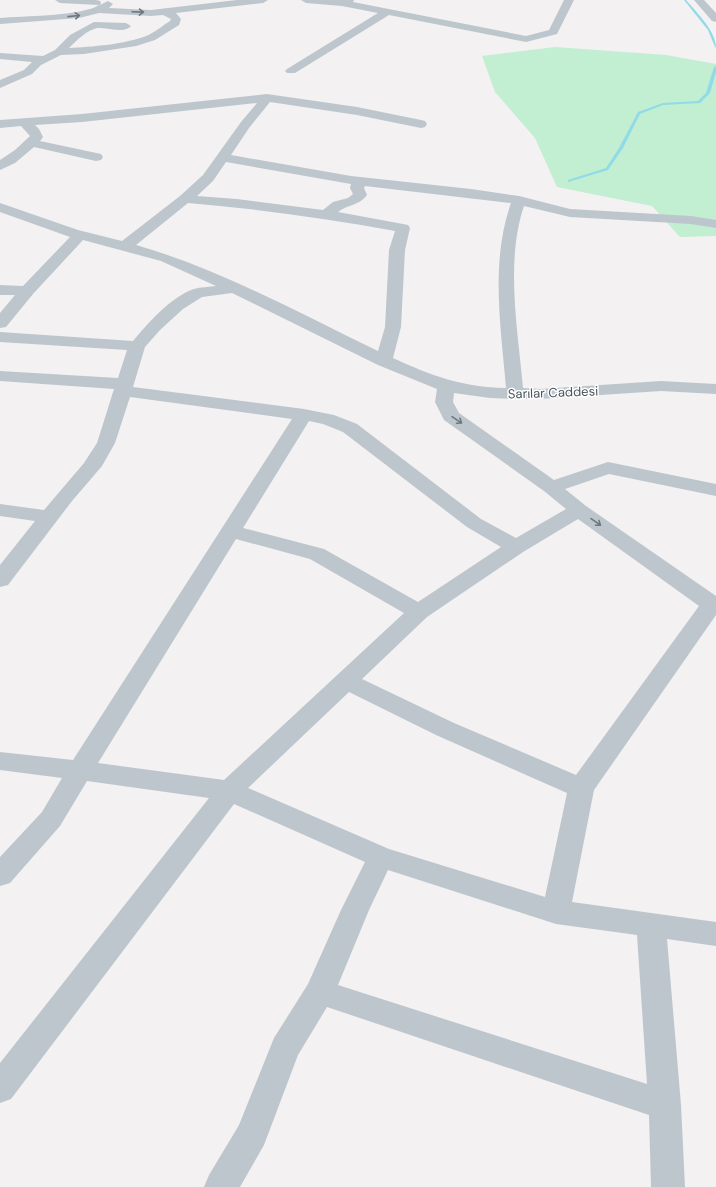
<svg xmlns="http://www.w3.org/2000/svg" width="716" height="1187" viewBox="0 0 716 1187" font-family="'DM Sans',sans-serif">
<rect width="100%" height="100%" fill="#f3f1f1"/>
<!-- green -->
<polygon fill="#c2eed1" points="555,47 666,55 716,64 716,236 680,237 652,206 557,187 535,138 495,92 482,56"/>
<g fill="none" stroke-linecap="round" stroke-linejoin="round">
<!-- stream -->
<g fill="#91dbe9" fill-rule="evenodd">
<path d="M684,0h2c11,13 30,31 30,48l-1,-1 -7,-17z"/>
<polygon points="716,66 716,72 710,93 700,103 663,105 640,114 623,148 608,170 568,182 568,180 606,168 619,148 638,112 663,103 698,101 706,93 714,67"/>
</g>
<!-- minor -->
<g fill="#bdc6cd" fill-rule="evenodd">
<path d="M55,0h41l4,1 1,2 -1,2 8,-4 5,3 -4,4 42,2 86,-10h31l-5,3 -87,10 5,6 -2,6 -24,15 -19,6 -52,8 -23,1 -20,10 -9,9 -32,14v-8l24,-10 8,-8 -32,-3v-6l43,3 12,-6 15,-15 24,-13 32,1 5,3c-6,8 -24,1 -34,2 -10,2 -21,13 -28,20 22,-1 57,-4 77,-12 8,-3 16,-10 24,-15l1,-2 -8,-4 -12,1 -52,-3 -20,5 -79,6v-6c22,-2 83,-2 99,-13l-39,-2z"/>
<polygon points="301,0 354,0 353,2 526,36 549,30 564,0 574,0 557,34 526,42 389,15 295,73 287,73 285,71 287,69 378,13 342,6 306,3"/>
<polygon points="694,0 704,0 716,13 716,22 712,21"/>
<path d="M267,94l90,13 64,13 4,1 2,3 -2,3 -4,1 -64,-13 -87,-13 -21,26 -18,27 120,21 120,13 48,7 51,13 121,7 25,4v8l-25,-4 -121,-7 -46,-11c-19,56 -6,124 -1,182l17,1 121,-8 55,3v10l-55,-3 -121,8h-25l-25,-1 -36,-5 -1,9 6,11 95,67 54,-18 108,22v12l-107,-22 -44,15 21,17 130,90v19l-122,175 -22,112 144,20v24l-49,-7 14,166 4,82h-34l-2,-72 -322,-108 -29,48 -34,90 -24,42h-36l5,-12 30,-50 35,-87 34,-54 33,-74 24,-48 -131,-58 -223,295 -11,4v-40l209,-265 -122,-17 -27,45 -50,57 -10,3v-29l42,-45 20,-34 -62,-8v-18l73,8 219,-341 -162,-22 -15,46 -13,23 -30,35 -64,84 -8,2v-22l35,-44 -35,-5v-12l44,6 40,-47 13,-20 17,-54 -114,-8v-10l118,7 9,-28 -127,-8v-10l133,9c14,-17 39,-45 61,-52 7,-2 15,-2 22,-3l-55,-25 -78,-21 -50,54 -27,33 -6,1v-15l15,-18h-15v-10l23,1 47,-49 -70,-25v-9l78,27 44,11 58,-45 23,-21 38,-53 16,-19 -175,19 -47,3 4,4 4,8 -3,4 61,13 2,3 -2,3 -5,1 -62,-14 -19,16 -15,7v-10l15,-10 15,-14 -9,-10 -21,2v-8l82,-6zM226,162l125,22 -1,4 3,6 -5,4 -15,4 -10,8 -86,-11 -40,-3 16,-15zM365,186l146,17c-21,59 -10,124 -5,185 -44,-1 -74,-12 -113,-30l8,-31 4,-77 5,-22 -2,-3 -5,-1 -65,-12c10,-8 21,-6 29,-17l-3,-7zM188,203c70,6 138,15 207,28l-6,19 -4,77 -7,24c-79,-38 -158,-82 -242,-106zM232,293l146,72 59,24 -2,13 9,18 100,71 22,18 -50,29 -35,-19 -124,-95 -23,-9 -30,-6 -171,-22 12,-40 15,-17 23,-21 19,-12zM309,421l14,3 20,8 124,95 34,20 -83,55 -94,-53 -81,-21zM578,519l121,87 -123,169 -122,-52 -92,-44 65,-62 96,-65zM236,539l74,20 94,54 -180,167 -126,-17zM349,692l87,43 131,58 -22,104 -156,-48 -141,-61zM388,870l168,54 81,11 10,149 -309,-99 31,-75z"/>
</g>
</g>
<!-- one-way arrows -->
<defs><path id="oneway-shaft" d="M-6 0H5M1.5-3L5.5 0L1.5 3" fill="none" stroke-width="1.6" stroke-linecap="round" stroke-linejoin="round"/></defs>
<g stroke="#6c777f">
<use href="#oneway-shaft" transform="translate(138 12) rotate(2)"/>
<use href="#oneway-shaft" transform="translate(74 16) rotate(-6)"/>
<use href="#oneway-shaft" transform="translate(457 420) rotate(34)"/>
<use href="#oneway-shaft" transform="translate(596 522) rotate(35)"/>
</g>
<g text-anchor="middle" stroke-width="3" stroke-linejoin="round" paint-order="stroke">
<!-- street labels -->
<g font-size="13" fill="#49555e" stroke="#fff">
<text transform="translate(553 392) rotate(-2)" y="5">Sarılar Caddesi</text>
</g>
</g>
</svg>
